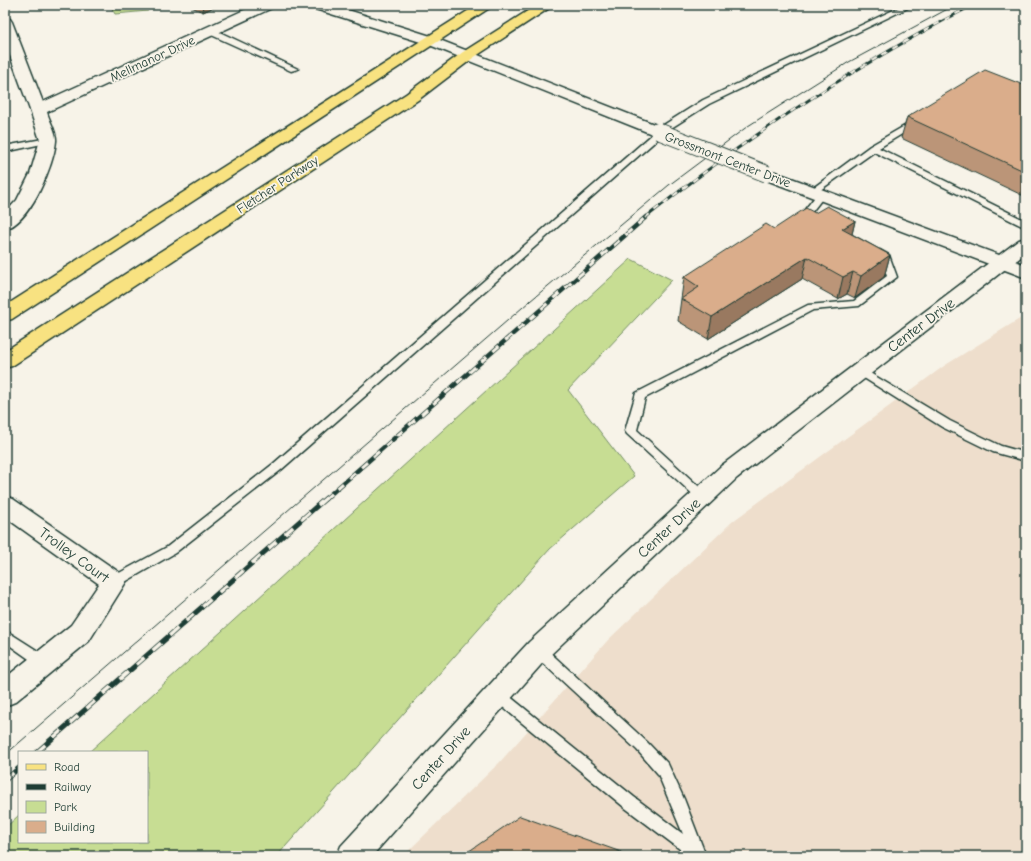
<svg xmlns="http://www.w3.org/2000/svg" width="1031" height="861" viewBox="0 0 1031 861" font-family="'Comic Neue',sans-serif">
<rect width="100%" height="100%" fill="#f7f3e8"/>
<filter id="ink" filterUnits="userSpaceOnUse"><feTurbulence type="fractalNoise" baseFrequency=".025" numOctaves="2"/><feDisplacementMap in="SourceGraphic" scale="8" xChannelSelector="R" yChannelSelector="G"/><feConvolveMatrix kernelMatrix="1 2 1 2 8 2 1 2 1" color-interpolation-filters="sRGB"/></filter>
<g filter="url(#ink)">
<!-- built -->
<polygon fill="#eedecc" points="1026,315 1026,856 403,856 499,763 608,640 733,521 944,366"/>
<!-- green -->
<g fill="#c7dd93" stroke="#738d64">
<polygon points="110,5 145,5 148,11 115,14"/>
<polygon points="631,259 672,280 568,390 634,476 550,549 277,856 5,856 5,828 19,815 19,842 147,842 147,752 89,752"/>
</g>
<g fill="none" stroke-linecap="round" stroke-linejoin="round">
<defs>
<g id="service">
<polygon points="904,5 914,5 709,104 668,130 281,470 175,553 118,586 114,587 110,586 108,582 110,578 167,547 273,464 662,126 703,100"/>
<polygon points="207,29 213,29 298,69 291,71 207,33"/>
<polygon points="913,121 916,121 920,123 879,148 1026,221 1026,228 874,152 816,193 810,193 809,191 870,146"/>
<polygon points="48,138 51,138 51,142 5,152 5,146"/>
<polygon points="821,192 825,195 811,213 816,216 816,220 810,220 803,216 803,212 818,193"/>
<polygon points="880,250 889,255 897,277 859,306 813,310 645,398 637,430 707,494 709,497 707,500 699,500 627,434 625,431 636,393 808,305 854,301 887,276 880,257 875,253"/>
<polygon points="860,367 950,421 1001,446 1026,453 1026,461 993,452 942,427 856,373 855,371 856,369"/>
<polygon points="5,630 49,658 51,662 49,666 44,668 39,666 5,642"/>
<polygon points="538,645 543,646 647,742 668,764 684,799 706,856 689,856 624,807 493,699 491,695 493,691 498,689 503,691 634,797 683,834 658,774 637,750 533,654 531,650 533,646"/>
</g>
<g id="minor">
<polygon points="5,18 10,19 12,22 46,110 44,113 38,115 32,113 30,110 5,42"/>
<polygon points="5,496 13,499 123,575 126,582 89,641 15,702 5,706 5,678 71,625 99,584 5,517"/>
</g>
<g id="tertiary">
<path d="M255,5h19l-2,3 -225,104c2,8 10,21 9,29 -2,24 -26,82 -51,88v-16l12,-13 13,-26 10,-34 -10,-30 2,-3z"/>
<polygon points="310,5 332,5 437,38 439,41 437,44 427,44 312,8"/>
<polygon points="1026,238 1026,253 737,478 547,658 372,856 337,856 341,846 529,642 721,466 1019,240"/>
</g>
<g id="secondary">
<polygon points="432,37 664,128 666,131 664,134 658,136 652,134 427,44 425,41 427,38"/>
<polygon points="767,169 1026,265 1026,278 761,178 758,174 761,170"/>
</g>
<g id="primary">
<polygon points="477,5 494,5 12,319 5,321 5,306"/>
<polygon points="537,5 554,5 473,58 418,100 12,366 5,368 5,351 406,94 463,52"/>
</g>
</defs>
<!-- service casing -->
<use href="#service" stroke="#1f3d34" stroke-width="3"/>
<!-- minor casing -->
<use href="#minor" stroke="#1f3d34" stroke-width="3"/>
<!-- tertiary casing -->
<use href="#tertiary" stroke="#1f3d34" stroke-width="3"/>
<!-- secondary casing -->
<use href="#secondary" stroke="#1f3d34" stroke-width="3"/>
<!-- primary casing -->
<use href="#primary" stroke="#1f3d34" stroke-width="3"/>
<!-- service -->
<use href="#service" fill="#f7f3e8" fill-rule="evenodd"/>
<!-- minor -->
<use href="#minor" fill="#f7f3e8" fill-rule="evenodd"/>
<!-- tertiary -->
<use href="#tertiary" fill="#f7f3e8" fill-rule="evenodd"/>
<!-- secondary -->
<use href="#secondary" fill="#f7f3e8" fill-rule="evenodd"/>
<!-- primary -->
<use href="#primary" fill="#f8e281" fill-rule="evenodd"/>
<!-- tram -->
<polyline stroke="#1f3d34" stroke-width="1" points="5,755 530,301 669,185 748,126 849,62 955,5"/>
<defs>
<path id="rail-far2" d="M645,218c103,-82 211,-153 328,-213"/>
<polyline id="rail-far1" points="325,499 646,217"/>
<g id="rail">
<polyline points="37,752 326,498"/>
<polyline points="5,780 19,768"/>
</g>
</defs>
<!-- rail-far2 casing -->
<use href="#rail-far2" stroke="#1f3d34" stroke-width="3"/>
<!-- rail-far1 casing -->
<use href="#rail-far1" stroke="#1f3d34" stroke-width="4.5"/>
<!-- rail casing -->
<use href="#rail" stroke="#1f3d34" stroke-width="5"/>
<!-- rail-far2 -->
<use href="#rail-far2" stroke="#f7f3e8" stroke-width="2" stroke-dasharray="6" stroke-linecap="butt"/>
<!-- rail-far1 -->
<use href="#rail-far1" stroke="#f7f3e8" stroke-width="3" stroke-dasharray="8" stroke-linecap="butt"/>
<!-- rail -->
<use href="#rail" stroke="#f7f3e8" stroke-width="3.5" stroke-dasharray="11" stroke-linecap="butt"/>
<defs>
<polyline id="secondary-bridge" points="658,131 767,174"/>
</defs>
<!-- secondary-bridge casing -->
<use href="#secondary-bridge" stroke="#1f3d34" stroke-width="18" stroke-linecap="butt"/>
<!-- secondary-bridge -->
<use href="#secondary-bridge" stroke="#f7f3e8" stroke-width="16"/>
</g>
<!-- wall -->
<g fill="#bb9578" stroke="#1f3d34">
<polygon points="187,5 219,5 203,12"/>
<polygon points="1026,86 1026,197 901,138 907,117"/>
<polygon points="815,213 855,221 852,234 890,255 884,277 855,298 847,294 838,299 802,279 708,339 678,321 684,277 774,229"/>
</g>
<!-- shaded-wall -->
<g fill="#997961" stroke="#1f3d34">
<polygon points="202,5 219,5 203,12"/>
<polygon points="855,221 850,243 842,229"/>
<polygon points="890,255 884,277 855,298 861,276"/>
<polygon points="807,257 802,279 708,339 712,317"/>
<polygon points="853,272 847,294 838,299 843,277"/>
</g>
<!-- building -->
<g fill="#daad8b" stroke="#1f3d34">
<polygon points="985,70 1026,86 1026,172 907,117"/>
<polygon points="827,206 855,221 842,229 890,255 861,276 853,272 843,277 807,257 712,317 681,299 699,287 684,277 766,224 774,229 806,208 815,213"/>
<polygon points="520,816 621,852 624,856 462,856"/>
</g>
</g>
<g text-anchor="middle" stroke-width="3.5" stroke-linejoin="round" paint-order="stroke">
<!-- far-street labels -->
<g font-size="13" fill="#1f3d34" stroke="#f7f3e8">
<text transform="translate(152 58) rotate(-25)" y="5">Mellmanor Drive</text>
<text transform="translate(728 159) rotate(21)" y="5">Grossmont Center Drive</text>
<text transform="translate(277 184) rotate(-33)" y="5">Fletcher Parkway</text>
</g>
<!-- street labels -->
<g font-size="15" fill="#1f3d34" stroke="#f7f3e8">
<text transform="translate(921 325) rotate(-37)" y="5">Center Drive</text>
<text transform="translate(669 528) rotate(-43)" y="5">Center Drive</text>
<text transform="translate(74 555) rotate(36)" y="5">Trolley Court</text>
<text transform="translate(441 758) rotate(-48)" y="5">Center Drive</text>
</g>
</g>
<!-- margin -->
<rect width="1031" height="861" fill="none" stroke="#f7f3e8" stroke-width="20"/>
<rect x="10" y="10" width="1011" height="841" fill="none" stroke="#1f3d34" stroke-width="1.5" filter="url(#ink)"/>
<!-- legend -->
<rect x="18" y="751" width="130" height="92" fill="#f7f3e8" stroke="#a1aaa0"/>
<rect x="26" y="764" width="20" height="6" fill="#f8e281" stroke="#a1aaa0"/>
<text x="54" y="771" font-size="12" fill="#1f3d34">Road</text>
<rect x="26" y="784" width="20" height="6" fill="#1f3d34" stroke="#a1aaa0"/>
<text x="54" y="791" font-size="12" fill="#1f3d34">Railway</text>
<rect x="26" y="801" width="20" height="12" fill="#c7dd93" stroke="#a1aaa0"/>
<text x="54" y="811" font-size="12" fill="#1f3d34">Park</text>
<rect x="26" y="821" width="20" height="12" fill="#daad8b" stroke="#a1aaa0"/>
<text x="54" y="831" font-size="12" fill="#1f3d34">Building</text>
</svg>
